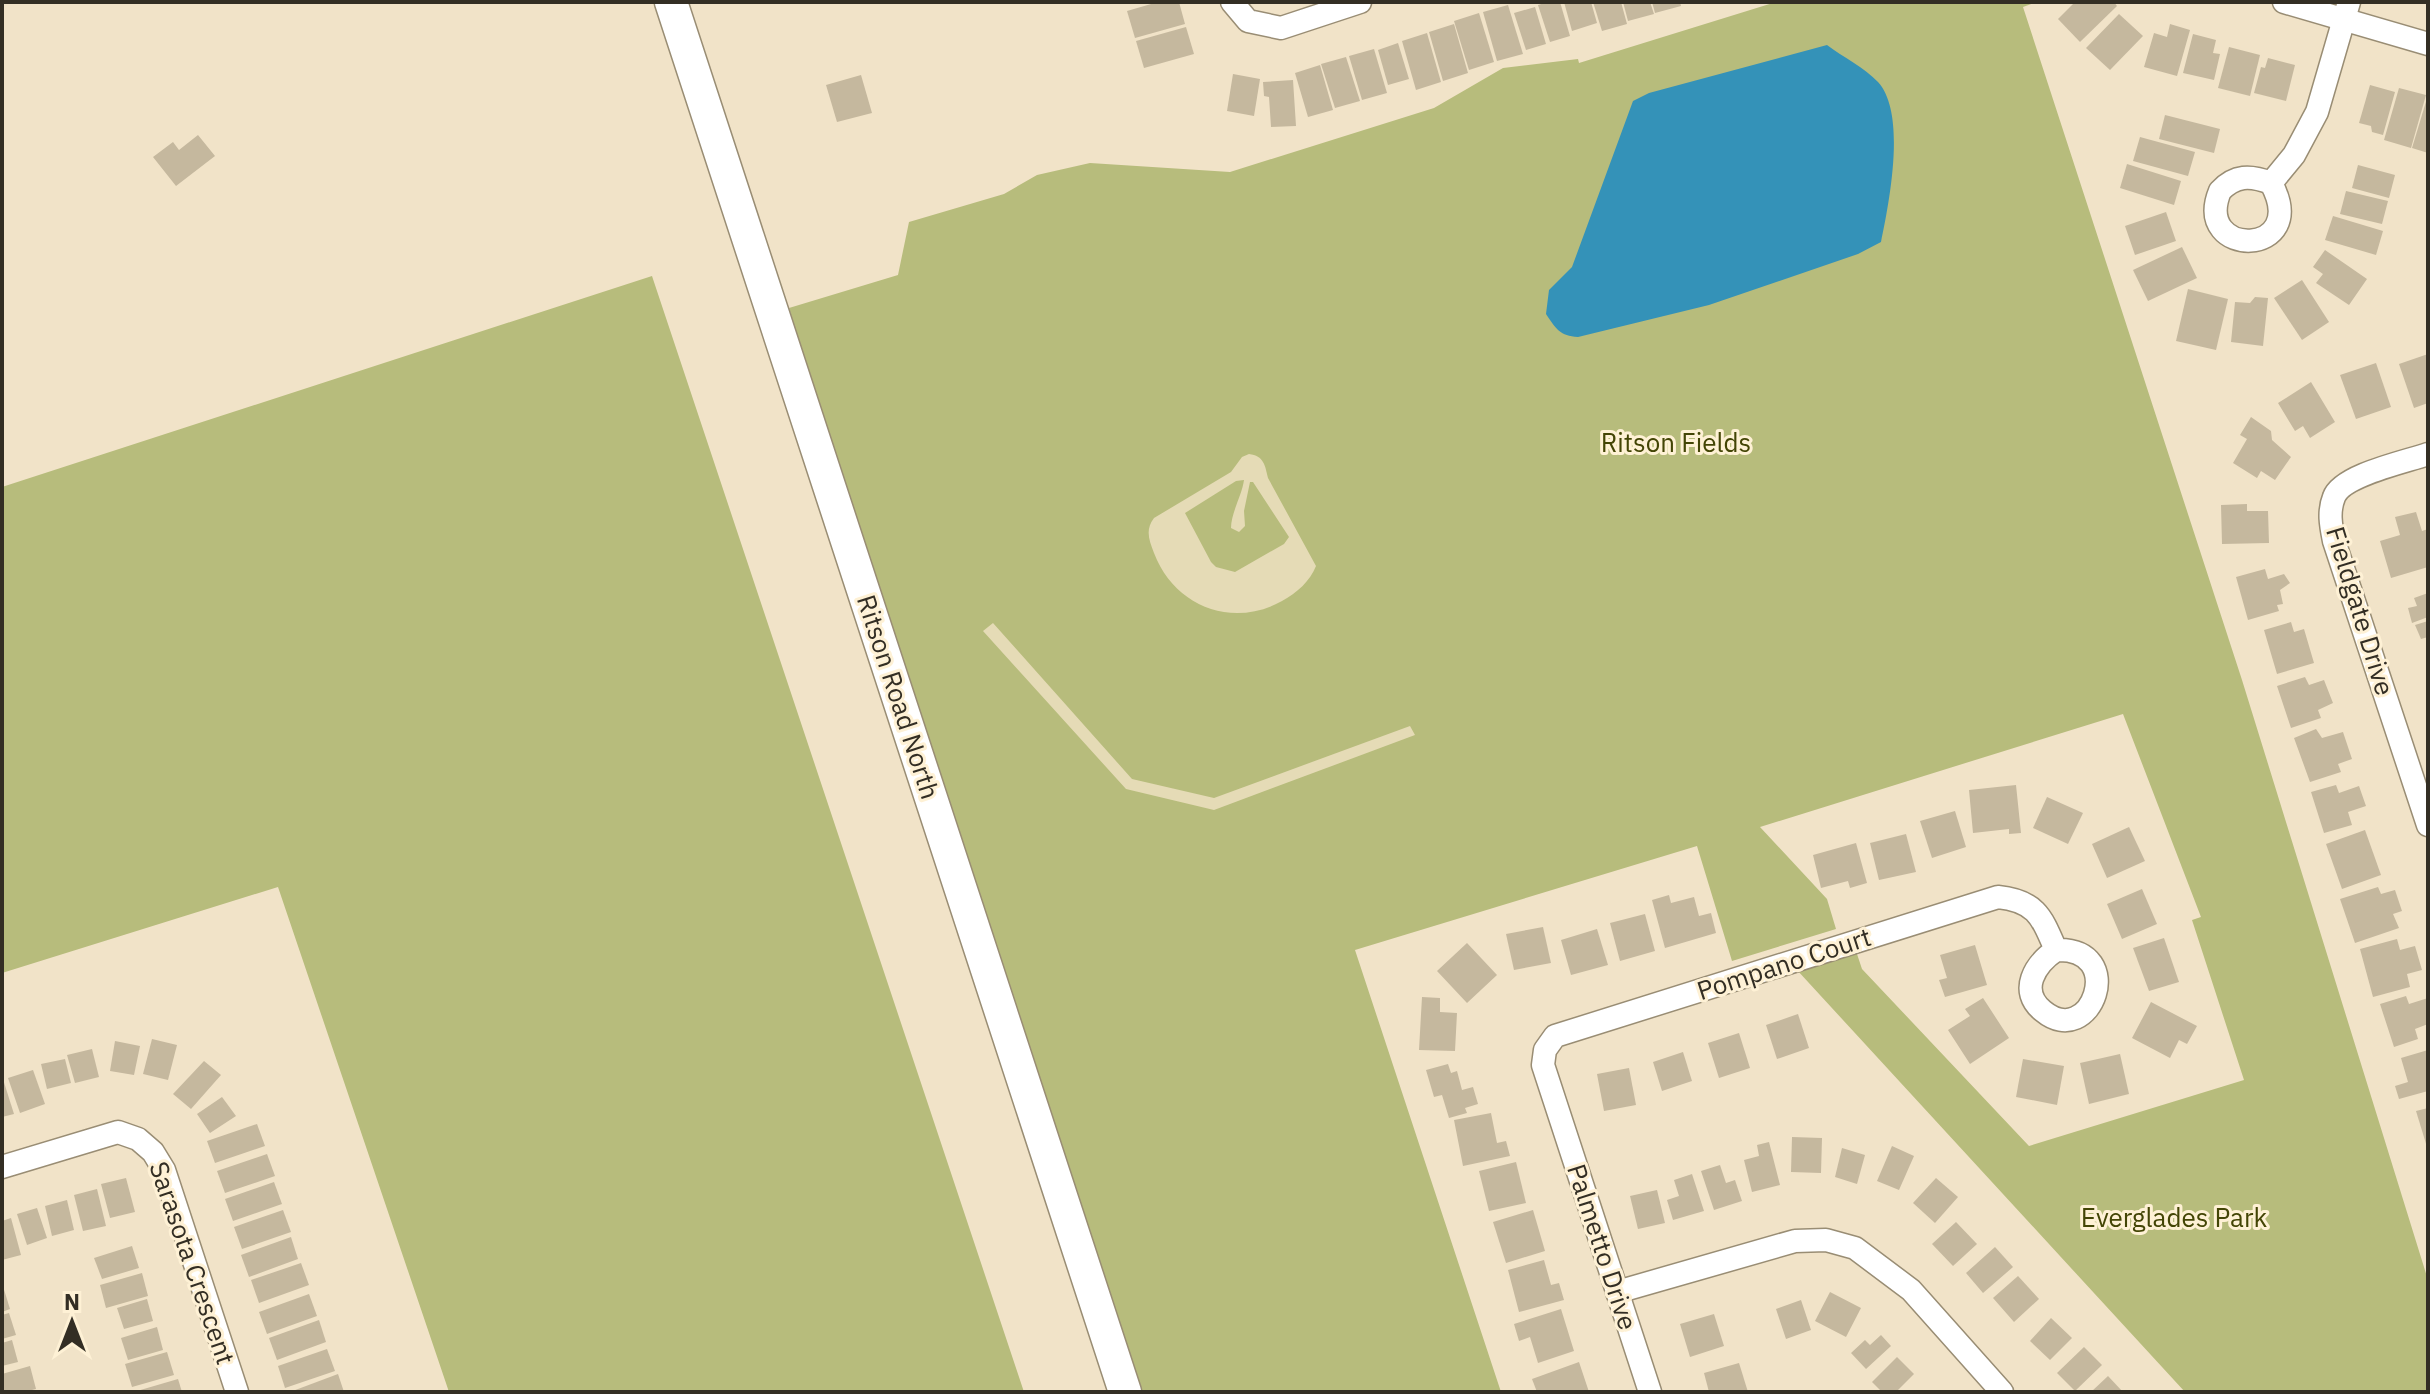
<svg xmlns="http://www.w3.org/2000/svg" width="2430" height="1394" viewBox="0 0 2430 1394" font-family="'IBM Plex Sans',sans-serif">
<rect width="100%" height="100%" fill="#f1e3c8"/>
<!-- green -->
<g fill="#b7bc7c">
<polygon points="1776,2 2037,2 2023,7 2242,680 2428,1280 2428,1392 2185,1392 1797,970 1856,951 1862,969 2029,1146 2244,1080 2192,920 2201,917 2123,714 1760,827 1827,899 1836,929 1732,961 1697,846 1355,950 1501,1392 1125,1392 980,947 789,308 898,275 909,222 1004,194 1037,175 1090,163 1230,172 1434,108 1503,68 1578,59 1579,63"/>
<polygon points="652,276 1024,1392 449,1392 278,887 2,973 2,487"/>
</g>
<!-- sand -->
<g fill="#e5dbb6" fill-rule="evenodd">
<path d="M1249,454c15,2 16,11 19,24l48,88c-6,15 -19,27 -34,35 -50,28 -108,5 -128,-48 -5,-13 -9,-23 0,-35l77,-46 11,-15zM1244,480c-2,15 -13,33 -13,48l8,4 6,-6 -1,-15 6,-29h3l36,55 -5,7 -49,28 -19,-5 -5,-5 -26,-49 51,-32z"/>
<polygon points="993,623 1132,779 1214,798 1410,726 1415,735 1214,810 1126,789 983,631"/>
</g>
<!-- water -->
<path fill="#3492b8" d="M1827,45c16,12 38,23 51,37 29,32 11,121 3,160l-23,12 -149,51 -131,32c-18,-1 -22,-8 -32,-23l3,-24 23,-23 61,-166 16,-8z"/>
<!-- building -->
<g fill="#c5b89e">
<polygon points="1158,2 1179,2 1185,24 1135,38 1127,11"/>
<polygon points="1548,2 1560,2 1570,36 1550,42 1538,5"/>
<polygon points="1564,2 1591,2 1597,23 1572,31"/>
<polygon points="1593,2 1621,2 1627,24 1602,31"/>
<polygon points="1623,2 1650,2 1654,14 1628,21"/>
<polygon points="1652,2 1680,2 1681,6 1655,13"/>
<polygon points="2075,2 2114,2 2117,6 2080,42 2058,19"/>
<polygon points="1508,5 1523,54 1497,61 1483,12"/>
<polygon points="1535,7 1546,44 1526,50 1514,13"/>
<polygon points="1479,13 1494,62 1469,70 1454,21"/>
<polygon points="2119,14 2143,36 2110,70 2086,48"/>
<polygon points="1454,24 1468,73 1443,81 1429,32"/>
<polygon points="2170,24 2190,30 2177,76 2144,67 2154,33 2167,37"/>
<polygon points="1186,27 1194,54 1144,68 1136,41"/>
<polygon points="1427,33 1441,82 1416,90 1402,41"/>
<polygon points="2193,34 2216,40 2213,53 2220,54 2214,80 2183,73"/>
<polygon points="1398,43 1409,79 1388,85 1378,50"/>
<polygon points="2229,47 2260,55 2250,96 2218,88"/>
<polygon points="1374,49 1387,93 1362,100 1349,56"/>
<polygon points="1346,57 1360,101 1335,108 1321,64"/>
<polygon points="2268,58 2295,65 2286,101 2254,93 2261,67 2265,68"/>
<polygon points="1320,65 1333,110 1308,117 1295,73"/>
<polygon points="1233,74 1260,79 1254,116 1227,111"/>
<polygon points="861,75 872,113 837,122 826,85"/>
<polygon points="1293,80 1296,126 1271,127 1269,97 1264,96 1263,82"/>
<polygon points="2370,85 2395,92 2383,135 2372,132 2371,126 2359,123"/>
<polygon points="2399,88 2426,95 2411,148 2384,140"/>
<polygon points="2428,95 2428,153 2412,148"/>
<polygon points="2165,115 2220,129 2214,153 2159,139"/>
<polygon points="198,135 215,156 176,186 153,157 173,142 179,150"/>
<polygon points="2140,137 2195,152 2188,176 2133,161"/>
<polygon points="2127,164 2181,181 2174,205 2120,188"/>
<polygon points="2358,165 2395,175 2389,198 2352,188"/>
<polygon points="2346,191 2388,201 2382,224 2340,214"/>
<polygon points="2166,212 2176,241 2135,255 2125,226"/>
<polygon points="2333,216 2383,231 2376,255 2325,240"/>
<polygon points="2182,247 2197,278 2148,301 2133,270"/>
<polygon points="2325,250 2367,279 2349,305 2316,283 2323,274 2313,267"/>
<polygon points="2302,280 2329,322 2302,340 2274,298"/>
<polygon points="2188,289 2228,299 2216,350 2176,341"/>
<polygon points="2255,297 2268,298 2263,346 2231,342 2235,302 2250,303"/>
<polygon points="2428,354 2428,403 2414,408 2399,364"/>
<polygon points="2376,363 2391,407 2356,419 2340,375"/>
<polygon points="2311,382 2335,422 2310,438 2303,426 2295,431 2278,403"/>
<polygon points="2251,417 2271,431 2272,440 2291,457 2275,480 2261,471 2257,478 2233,463 2247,439 2240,435"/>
<polygon points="2247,504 2247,511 2268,511 2269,543 2222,544 2221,505"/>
<polygon points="2416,512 2422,531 2428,529 2428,567 2391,578 2380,541 2400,535 2395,517"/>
<polygon points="2265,569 2268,579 2284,574 2290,583 2280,590 2283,604 2277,605 2279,611 2248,620 2236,577"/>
<polygon points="2428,593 2428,617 2412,623 2408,608 2417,606 2414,598"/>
<polygon points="2428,621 2428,637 2421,639 2415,625"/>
<polygon points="2291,622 2294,632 2304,629 2314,663 2277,674 2264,630"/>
<polygon points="2305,677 2309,685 2324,680 2333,703 2318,710 2321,718 2291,728 2277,686"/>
<polygon points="2316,729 2322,738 2343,732 2352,759 2338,764 2341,772 2310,782 2294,738"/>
<polygon points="2016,785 2021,833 2009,834 2009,829 1973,833 1969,790"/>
<polygon points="2336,785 2339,793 2359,786 2366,806 2348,812 2352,825 2324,833 2311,792"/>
<polygon points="2047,797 2083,813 2068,844 2033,828"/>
<polygon points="1955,811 1966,847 1932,858 1920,821"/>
<polygon points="2129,827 2145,861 2107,878 2092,844"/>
<polygon points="2365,830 2381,875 2342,889 2326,844"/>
<polygon points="1906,834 1916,872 1879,880 1870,843"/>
<polygon points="1856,843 1867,883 1850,888 1848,881 1821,888 1813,855"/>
<polygon points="2378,887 2381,894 2395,890 2402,911 2393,914 2399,928 2355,943 2340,899"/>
<polygon points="2142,889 2157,924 2122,939 2107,904"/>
<polygon points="1669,895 1671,903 1694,897 1699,916 1711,913 1716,933 1665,948 1652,900"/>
<polygon points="1645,914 1655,951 1620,961 1610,923"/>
<polygon points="1543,927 1551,963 1514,970 1506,934"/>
<polygon points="1597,929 1608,965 1571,975 1561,940"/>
<polygon points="2164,938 2179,982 2149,991 2133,948"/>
<polygon points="2397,939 2400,950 2415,946 2422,970 2407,974 2410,987 2373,997 2360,949"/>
<polygon points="1467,943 1497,975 1467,1003 1437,971"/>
<polygon points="1975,945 1987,985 1945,997 1939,980 1947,978 1940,955"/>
<polygon points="2406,996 2409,1004 2428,998 2428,1024 2415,1029 2418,1039 2394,1047 2380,1004"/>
<polygon points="1422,997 1440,998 1440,1012 1457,1013 1455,1051 1419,1050"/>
<polygon points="1983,998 2009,1038 1970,1064 1948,1030 1970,1016 1965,1009"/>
<polygon points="2151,1002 2197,1026 2187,1044 2179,1040 2170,1058 2132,1038"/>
<polygon points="1798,1014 1809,1048 1777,1059 1766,1025"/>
<polygon points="1739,1033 1750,1068 1719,1078 1708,1043"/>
<polygon points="152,1039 177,1045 168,1080 143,1074"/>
<polygon points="115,1041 140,1046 134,1075 110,1071"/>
<polygon points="92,1049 99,1077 75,1083 67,1055"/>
<polygon points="2428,1050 2428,1091 2399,1099 2395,1086 2408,1082 2401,1058"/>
<polygon points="1683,1052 1692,1081 1662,1091 1653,1062"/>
<polygon points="2120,1054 2129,1094 2089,1104 2080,1063"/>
<polygon points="65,1059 71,1083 47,1089 41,1064"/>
<polygon points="2023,1059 2064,1066 2057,1105 2016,1097"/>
<polygon points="204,1061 221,1075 191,1109 173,1094"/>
<polygon points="1448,1064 1451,1073 1457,1071 1462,1090 1473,1087 1478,1104 1465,1108 1467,1113 1449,1118 1442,1095 1434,1097 1426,1070"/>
<polygon points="1629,1068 1636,1105 1604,1111 1597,1074"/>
<polygon points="33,1070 45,1104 20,1113 8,1078"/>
<polygon points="2,1076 14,1114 2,1117"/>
<polygon points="222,1097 236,1116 210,1133 197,1114"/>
<polygon points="2428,1108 2428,1147 2427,1147 2416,1111"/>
<polygon points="1491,1113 1497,1143 1506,1141 1510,1156 1463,1166 1454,1120"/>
<polygon points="257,1124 265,1146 215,1163 207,1141"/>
<polygon points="1792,1137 1822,1138 1821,1173 1791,1172"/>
<polygon points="1769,1142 1780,1185 1752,1192 1744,1160 1759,1156 1757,1145"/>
<polygon points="1892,1146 1914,1156 1899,1190 1877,1181"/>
<polygon points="1842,1148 1865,1155 1857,1184 1835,1177"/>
<polygon points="267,1154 275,1176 225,1193 217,1171"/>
<polygon points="1516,1162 1526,1203 1489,1211 1479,1171"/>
<polygon points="1720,1165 1726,1183 1735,1180 1742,1201 1714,1210 1701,1171"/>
<polygon points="1692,1174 1704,1211 1673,1220 1667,1200 1679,1196 1674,1180"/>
<polygon points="126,1178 135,1212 110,1218 101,1184"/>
<polygon points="1936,1178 1958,1197 1935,1223 1913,1203"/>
<polygon points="274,1182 282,1204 233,1221 225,1199"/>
<polygon points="97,1189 106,1226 83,1231 74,1195"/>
<polygon points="1657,1190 1665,1223 1638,1229 1630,1196"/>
<polygon points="67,1200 74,1230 52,1236 45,1206"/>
<polygon points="37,1208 47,1238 27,1245 17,1214"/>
<polygon points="283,1210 291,1232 242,1249 234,1227"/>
<polygon points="1533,1210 1545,1251 1506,1263 1493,1222"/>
<polygon points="11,1218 21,1255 2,1260 2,1221"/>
<polygon points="1956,1222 1977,1244 1953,1266 1932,1244"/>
<polygon points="291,1237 298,1259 249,1277 241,1255"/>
<polygon points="132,1246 139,1268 102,1279 94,1258"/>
<polygon points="1995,1247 2013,1267 1983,1293 1966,1273"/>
<polygon points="1544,1260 1551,1285 1559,1283 1564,1300 1519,1312 1508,1270"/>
<polygon points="301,1263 309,1285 259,1303 251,1280"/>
<polygon points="142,1273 148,1296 106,1308 100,1285"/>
<polygon points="2018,1276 2039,1299 2014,1322 1993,1298"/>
<polygon points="2,1283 10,1309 2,1312"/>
<polygon points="1830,1292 1861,1308 1846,1337 1815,1321"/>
<polygon points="309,1294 317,1316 267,1334 259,1312"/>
<polygon points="147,1299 153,1321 124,1329 117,1308"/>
<polygon points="1801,1300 1811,1330 1786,1339 1776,1309"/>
<polygon points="1561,1309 1574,1351 1538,1363 1530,1337 1519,1341 1514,1324"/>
<polygon points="9,1313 16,1335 2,1339 2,1315"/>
<polygon points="1714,1314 1724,1346 1690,1357 1680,1324"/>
<polygon points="2051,1318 2072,1338 2050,1360 2030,1341"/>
<polygon points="319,1320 326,1342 277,1360 269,1338"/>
<polygon points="157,1327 163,1350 128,1360 121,1338"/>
<polygon points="1881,1335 1891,1346 1866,1369 1851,1353 1865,1340 1870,1345"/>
<polygon points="12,1340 18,1362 2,1366 2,1343"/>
<polygon points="2084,1347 2102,1365 2075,1391 2057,1373"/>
<polygon points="327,1349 335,1371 285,1388 278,1366"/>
<polygon points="167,1352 174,1375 132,1387 125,1364"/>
<polygon points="1897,1357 1914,1374 1896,1392 1882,1392 1872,1382"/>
<polygon points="1579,1362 1589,1392 1537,1392 1532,1379"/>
<polygon points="1739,1363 1748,1392 1709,1392 1704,1373"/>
<polygon points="30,1366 36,1389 24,1392 2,1392 2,1374"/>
<polygon points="338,1374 344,1392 290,1392"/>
<polygon points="2108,1376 2123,1392 2091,1392"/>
<polygon points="178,1379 182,1392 137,1392 137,1391"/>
</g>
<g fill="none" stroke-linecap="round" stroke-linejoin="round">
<defs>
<g id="street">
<polyline points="1232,2 1248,21 1281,28 1360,2"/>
<polyline points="2284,2 2428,44"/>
<path d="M2271,183c41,75 -79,76 -51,8 15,-16 30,-16 51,-8l23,-28 23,-43 32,-110"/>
<path d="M2428,454c-23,8 -86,21 -94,43 -6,15 -3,29 0,44l94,284"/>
<polyline points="2,1167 118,1132 138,1139 153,1152 164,1170 237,1392"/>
<polyline points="1617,1292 1795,1241 1826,1240 1855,1248 1911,1290 2002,1392"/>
<path d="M1650,1392l-107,-327 2,-15 10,-14 443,-139c39,4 44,21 58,53 -21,14 -38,41 -13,61 48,40 86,-64 13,-61"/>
</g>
<polyline id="secondary" points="671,2 1125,1392"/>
</defs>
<!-- street casing -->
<use href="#street" stroke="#998d74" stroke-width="25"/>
<!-- secondary casing -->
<use href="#secondary" stroke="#998d74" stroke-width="35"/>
<!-- street -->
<use href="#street" stroke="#fff" stroke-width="22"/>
<!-- secondary -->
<use href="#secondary" stroke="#fff" stroke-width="32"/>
</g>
<g text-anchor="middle" stroke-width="6" stroke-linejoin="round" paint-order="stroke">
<!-- park labels -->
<g font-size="26" fill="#434505" stroke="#fef1d5">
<text x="1676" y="452">Ritson Fields</text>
<text x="2174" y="1227">Everglades Park</text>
</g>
<!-- street labels -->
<g font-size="26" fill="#332e24" stroke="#fef1d5">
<text transform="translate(2360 611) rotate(73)" y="9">Fieldgate Drive</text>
<text transform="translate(898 697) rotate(72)" y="9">Ritson Road North</text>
<text transform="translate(1784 964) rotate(-18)" y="9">Pompano Court</text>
<text transform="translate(1602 1247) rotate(72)" y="9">Palmetto Drive</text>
<text transform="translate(192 1263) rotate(71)" y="9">Sarasota Crescent</text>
</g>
</g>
<!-- border -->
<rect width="2430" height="1394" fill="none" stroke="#332e24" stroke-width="8"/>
<!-- north arrow -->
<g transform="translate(72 1322)" stroke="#fef1d5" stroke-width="6" paint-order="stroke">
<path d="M0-6L14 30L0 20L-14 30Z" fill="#332e24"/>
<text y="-12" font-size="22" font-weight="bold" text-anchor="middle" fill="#332e24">N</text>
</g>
</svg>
